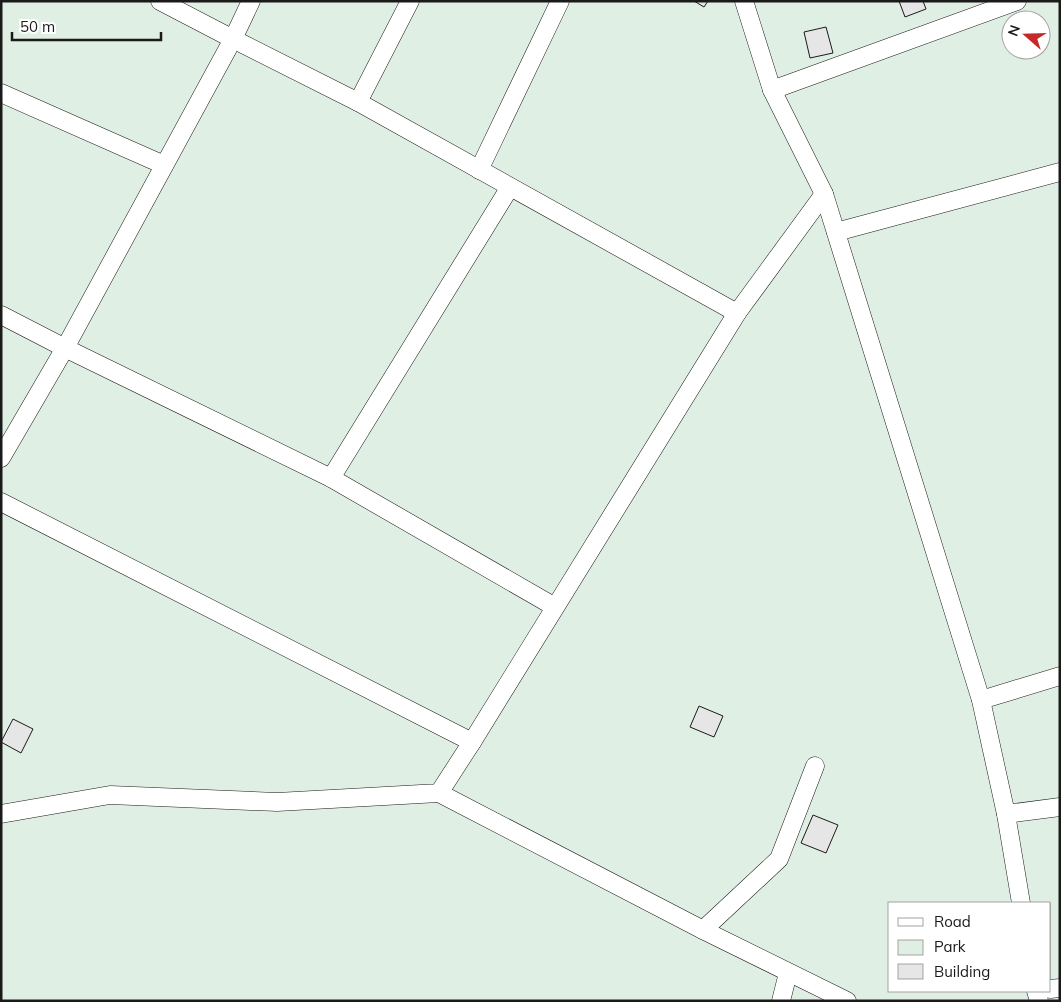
<svg xmlns="http://www.w3.org/2000/svg" width="1061" height="1002" viewBox="0 0 1061 1002" font-family="Mulish,sans-serif">
<rect width="100%" height="100%" fill="#fff"/>
<!-- green -->
<path fill="#e0efe3" stroke="#6a6a6a" fill-rule="evenodd" d="M1,1h1059v1000h-1059zM1011,20h30v30h-30zM890,903h160v88h-160z"/>
<!-- building -->
<g fill="#e6e6e6" stroke="#1a1a1a">
<polygon points="694,1 708,1 704,7"/>
<polygon points="899,1 923,1 926,9 905,17"/>
<polygon points="826,27 833,53 810,58 804,32"/>
<polygon points="699,706 723,716 714,737 690,727"/>
<polygon points="13,719 33,729 21,753 1,742"/>
<polygon points="813,815 838,825 826,853 801,843"/>
</g>
<g fill="none" stroke-linecap="round" stroke-linejoin="round">
<defs>
<g id="street">
<polyline points="160,1 233,39 358,102 737,313"/>
<polyline points="744,1 772,90 824,194 981,700 1006,814 1021,903"/>
<polyline points="772,90 1017,1"/>
<polyline points="1,93 164,165"/>
<polyline points="358,102 410,1"/>
<polyline points="479,170 560,1"/>
<polyline points="836,232 1060,172"/>
<polyline points="1,315 65,348 331,478 555,607"/>
<polyline points="1,458 65,348 233,39 251,1"/>
<polyline points="331,478 510,187"/>
<polyline points="1,502 472,742"/>
<polyline points="981,700 1060,676"/>
<polyline points="439,793 703,930 847,1001"/>
<polyline points="1,814 110,795 277,802 439,793 472,742 737,313 824,194"/>
<polyline points="1006,814 1060,807"/>
<polyline points="703,930 779,859 815,766"/>
<polyline points="1050,989 1060,988"/>
<polyline points="1036,991 1039,1001"/>
<polyline points="781,1001 788,973"/>
</g>
</defs>
<!-- street casing -->
<use href="#street" stroke="#1a1a1a" stroke-width="19"/>
<!-- street -->
<use href="#street" stroke="#fff" stroke-width="18"/>
</g>
<!-- border -->
<rect width="1061" height="1002" fill="none" stroke="#1a1a1a" stroke-width="5"/>
<!-- legend -->
<rect x="888" y="902" width="162" height="90" fill="#ffffff" stroke="#a3a3a3"/>
<rect x="898" y="918" width="25" height="8" fill="#ffffff" stroke="#a3a3a3"/>
<text x="934" y="927" font-size="15" fill="#1a1a1a">Road</text>
<rect x="898" y="940" width="25" height="15" fill="#e0efe3" stroke="#a3a3a3"/>
<text x="934" y="952" font-size="15" fill="#1a1a1a">Park</text>
<rect x="898" y="964" width="25" height="15" fill="#e6e6e6" stroke="#a3a3a3"/>
<text x="934" y="977" font-size="15" fill="#1a1a1a">Building</text>
<!-- north arrow -->
<g transform="translate(1026 35) rotate(290)"><circle r="24" fill="#ffffff" stroke="#a3a3a3"/>
<path d="M0-4L9 19L0 12L-9 19Z" fill="#c62828"/>
<text y="-8" font-size="14" font-weight="bold" text-anchor="middle" fill="#1a1a1a">N</text>
</g>
<!-- scale -->
<path d="M12 32v8h149v-8" fill="none" stroke="#1a1a1a" stroke-width="2.5"/>
<text x="20" y="32" font-size="15" fill="#1a1a1a" stroke="#ffffff" stroke-width="4" paint-order="stroke">50 m</text>
</svg>
